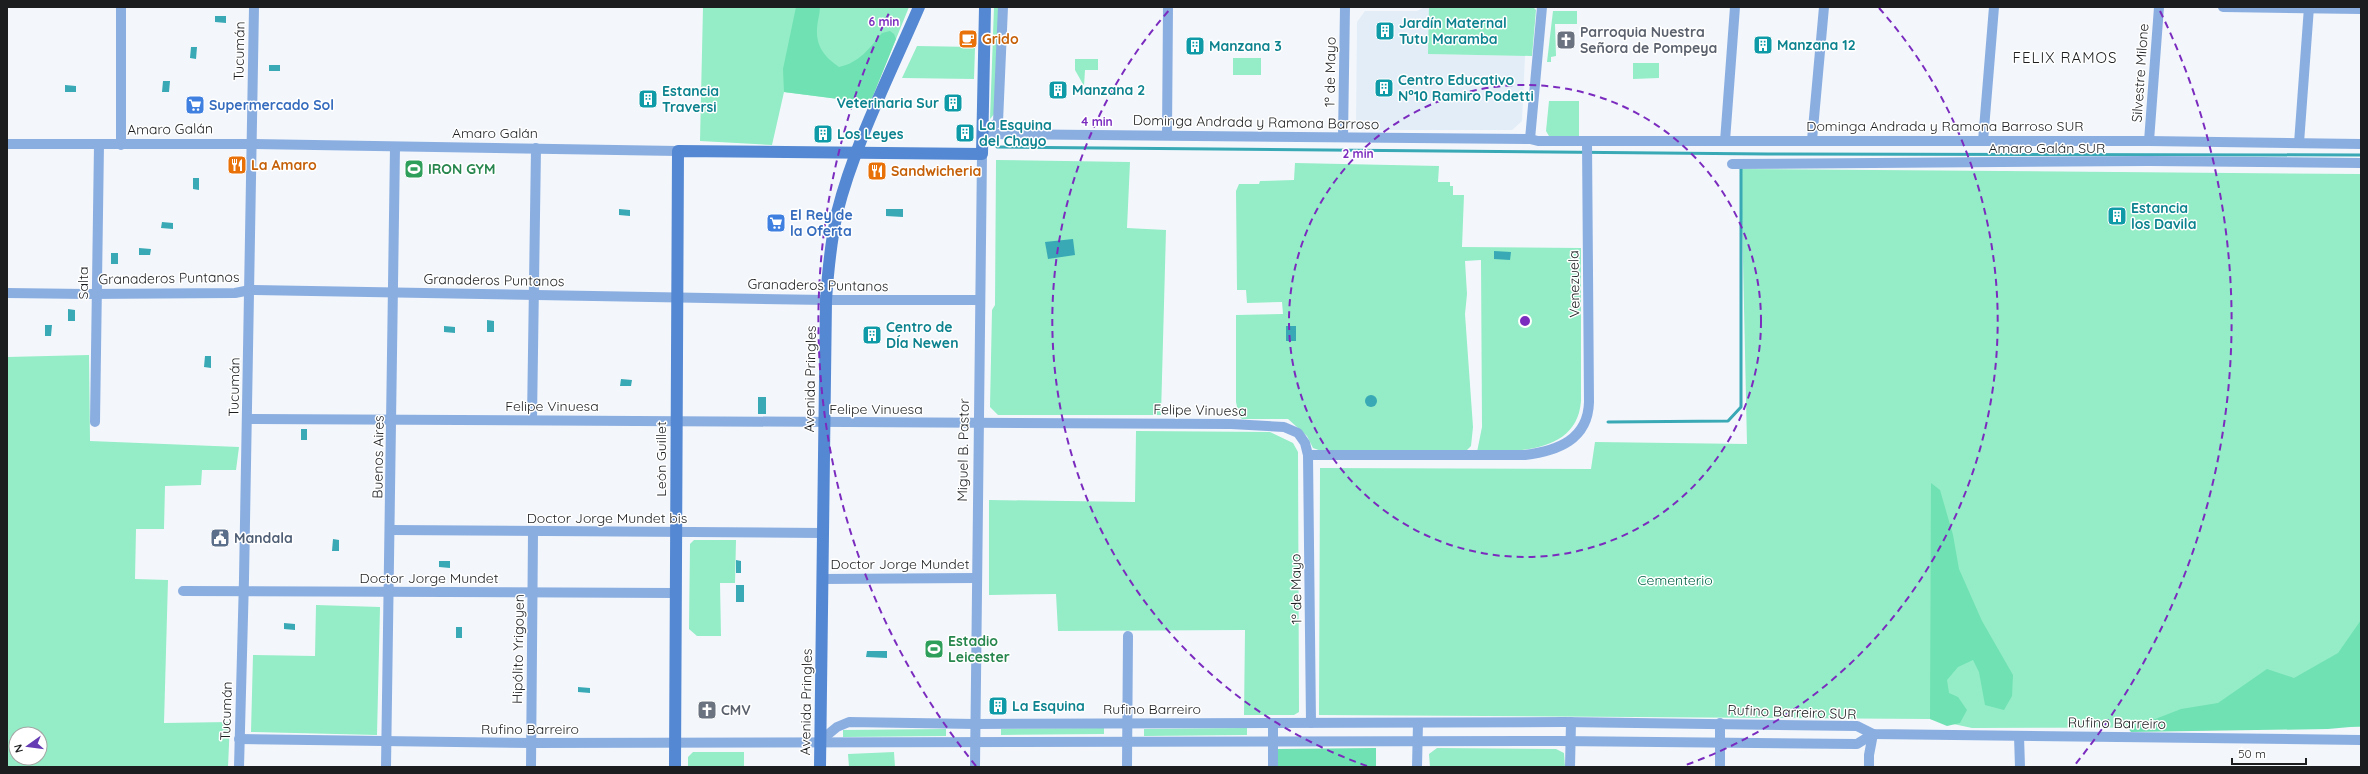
<svg xmlns="http://www.w3.org/2000/svg" width="2368" height="774" viewBox="0 0 2368 774" font-family="Quicksand,sans-serif">
<rect width="100%" height="100%" fill="#f3f7fc"/>
<!-- built -->
<polygon fill="#e2edf7" points="1425,7 1429,7 1429,54 1525,56 1522,121 1512,130 1362,130 1356,124 1357,22 1365,11 1417,11"/>
<!-- green -->
<g fill="#94edc6" fill-rule="evenodd">
<polygon points="703,7 909,7 870,103 784,92 772,145 700,141"/>
<polygon points="994,7 999,7 995,113 990,119"/>
<polygon points="1429,7 1533,7 1536,10 1532,56 1428,54"/>
<polygon points="1553,11 1577,11 1577,24 1555,24 1556,56 1551,57 1551,62 1547,62"/>
<polygon points="917,46 975,47 974,79 902,78"/>
<rect x="1233" y="58" width="28" height="17"/>
<polygon points="1075,59 1098,59 1098,70 1085,70 1084,86 1075,70"/>
<polygon points="1633,63 1659,63 1659,78 1633,79"/>
<polygon points="1549,101 1579,101 1579,136 1549,136 1546,131"/>
<polygon points="996,160 1130,162 1127,228 1166,230 1161,415 998,415 990,407 992,310 995,305"/>
<path d="M1295,163l144,3 -1,16h12v4h3v9h11l-2,52 119,1v153c-4,53 -65,50 -104,51l5,-25 -1,-167 -16,1 2,33 -2,20 8,113 -2,19 -6,6 -135,2 -17,-6 -6,-12 -19,-17h-46l-3,-3 -3,-14v-87l47,-1 -1,-12 -35,1 -1,-13h-9l-1,-99 3,-7h20l1,-3 34,-1z"/>
<polygon points="1741,169 2361,174 2361,727 1972,728 1930,719 1319,715 1320,468 1591,469 1595,442 1747,444"/>
<path d="M89,355l1,86 149,6 -3,23h-34l-1,15 -36,1 -1,43h-28l-1,50 33,1 -4,143 66,-1 -2,45h-221v-410zM16,734h24v24h-24z"/>
<polygon points="1136,431 1270,432 1293,443 1298,452 1299,712 1294,715 1244,715 1245,630 1058,631 1056,594 989,595 989,500 1135,502"/>
<polygon points="694,540 736,540 735,583 720,583 721,636 697,636 689,629 690,544"/>
<polygon points="316,605 380,607 377,735 251,732 253,655 315,656"/>
<polygon points="1104,728 1104,734 1001,735 1001,729"/>
<polygon points="1247,728 1247,735 1144,736 1144,729"/>
<polygon points="946,729 946,736 843,737 843,730"/>
<polygon points="1437,748 1556,749 1564,753 1565,767 1430,767 1429,754"/>
<polygon points="693,752 744,752 744,767 688,767 688,757"/>
<polygon points="894,752 895,767 849,767 848,754"/>
</g>
<!-- forest -->
<g fill="#70e1b2">
<path d="M796,7h24c0,7 -3,15 -3,22 -1,18 8,28 22,38 20,-4 31,-19 43,-34l8,-2 4,3 2,5 -26,64 -86,-11 -1,-23z"/>
<polygon points="1931,483 1940,490 1953,535 1959,569 1982,621 2013,675 2012,696 2004,710 1985,705 1979,672 1973,660 1958,667 1947,680 1949,693 1958,697 1967,710 1960,723 1947,726 1930,719"/>
<polygon points="2361,620 2361,726 2328,729 2131,732 2127,727 2140,725 2181,709 2218,703 2267,669 2294,678 2338,653"/>
<polygon points="1376,748 1376,767 1277,767 1276,749"/>
</g>
<!-- water -->
<g fill="#38a9b5">
<polygon points="215,16 226,16 226,23 215,22"/>
<polygon points="191,47 197,47 196,59 190,58"/>
<rect x="269" y="65" width="11" height="6"/>
<polygon points="163,81 170,81 169,92 162,92"/>
<polygon points="65,85 76,86 76,92 65,92"/>
<polygon points="193,178 199,178 199,190 193,189"/>
<polygon points="619,209 630,210 630,216 619,215"/>
<polygon points="886,209 903,209 903,217 886,216"/>
<polygon points="162,222 173,223 173,229 161,228"/>
<polygon points="1073,239 1075,255 1048,259 1045,242"/>
<polygon points="139,248 151,249 150,255 139,255"/>
<polygon points="1494,251 1511,252 1510,260 1494,259"/>
<rect x="111" y="253" width="7" height="11"/>
<polygon points="68,309 75,310 75,321 68,321"/>
<polygon points="487,320 494,321 494,332 487,332"/>
<polygon points="45,325 52,325 51,336 45,336"/>
<polygon points="444,326 455,327 455,333 444,332"/>
<rect x="1286" y="326" width="10" height="15"/>
<polygon points="205,356 211,356 211,368 204,367"/>
<polygon points="621,379 632,380 631,386 620,386"/>
<circle cx="1371" cy="401" r="6"/>
<rect x="758" y="397" width="8" height="17"/>
<rect x="301" y="429" width="6" height="11"/>
<polygon points="333,539 339,540 339,551 332,551"/>
<polygon points="736,560 741,561 741,573 736,573"/>
<polygon points="439,561 450,561 450,568 439,567"/>
<rect x="736" y="585" width="8" height="17"/>
<polygon points="284,623 295,624 295,630 284,629"/>
<rect x="456" y="627" width="6" height="11"/>
<polygon points="867,651 887,651 887,658 866,657"/>
<polygon points="578,687 590,688 590,693 578,692"/>
</g>
<g fill="none" stroke-linecap="round" stroke-linejoin="round">
<!-- stream -->
<g stroke="#38a9b5" stroke-width="3">
<polyline points="997,147 1768,154 2361,155"/>
<polyline points="1608,422 1728,421 1741,407 1741,169"/>
</g>
<!-- street -->
<g stroke="#8baee0" stroke-width="10">
<polyline points="2223,7 2361,9"/>
<polyline points="982,134 1530,139 1538,141 2149,141 2361,144"/>
<polyline points="982,134 998,122 1003,7"/>
<polyline points="1167,135 1168,7"/>
<polyline points="1343,137 1345,7"/>
<polyline points="1530,139 1542,7"/>
<polyline points="1812,140 1824,7"/>
<polyline points="1725,141 1735,7"/>
<polyline points="1983,141 1994,7"/>
<polyline points="2149,141 2159,7"/>
<polyline points="2299,143 2309,7"/>
<polyline points="7,144 251,144 678,151"/>
<polyline points="121,145 121,7"/>
<polyline points="1732,164 2149,161 2361,163"/>
<polyline points="7,293 86,294 235,293 250,290 826,300 980,300"/>
<polyline points="247,419 1231,424 1284,427 1298,433 1305,443 1308,455 1311,723"/>
<polyline points="532,419 536,148"/>
<polyline points="95,422 99,144"/>
<path d="M1308,455h217c32,-4 63,-15 64,-53l-2,-261"/>
<polyline points="391,530 823,533"/>
<polyline points="823,579 976,578"/>
<polyline points="183,591 675,593"/>
<polyline points="1273,723 1273,767"/>
<polyline points="2019,736 2020,767"/>
<polyline points="239,739 531,743 1560,741 1857,744 1873,734"/>
<polyline points="820,741 837,727 849,722 975,724 1564,722 1857,726 1873,734 2361,740"/>
<polyline points="239,767 244,579 254,7"/>
<polyline points="386,767 395,147"/>
<polyline points="531,767 533,532"/>
<polyline points="975,767 982,154"/>
<polyline points="1127,767 1128,636"/>
<polyline points="1417,767 1418,723"/>
<polyline points="1570,767 1571,722"/>
<polyline points="1720,767 1720,723"/>
<polyline points="1869,767 1869,755 1873,734"/>
</g>
<!-- secondary -->
<g stroke="#5588d2" stroke-width="12">
<polyline points="675,767 678,151 982,154 985,7"/>
<path d="M820,767l6,-467c2,-29 5,-59 11,-87 17,-68 54,-141 82,-206"/>
</g>
</g>
<!-- distance rings -->
<g fill="none" stroke="#7b2cbf" stroke-width="2" stroke-dasharray="7 5">
<circle cx="1525" cy="321" r="236"/>
<path d="M1367 766A472 472 0 0 1 1171 8M1879 8A472 472 0 0 1 1683 766"/>
<path d="M976 766A707 707 0 0 1 890 11M2160 11A707 707 0 0 1 2074 766"/>
</g>
<!-- icons -->
<defs>
<symbol id="building-square" viewBox="-11 -11 22 22"><rect x="-9" y="-9" width="18" height="18" rx="4" fill="#0f9aa8" stroke="#fff"/><path d="M-4-6H4V6H1V3H-1V6H-4ZM-2.5-4.3h1.7v1.8h-1.7ZM.8-4.3h1.7v1.8H.8ZM-2.5-1h1.7V.8h-1.7ZM.8-1h1.7V.8H.8Z" fill="#fff"/></symbol>
<symbol id="cafe-square" viewBox="-11 -11 22 22"><rect x="-9" y="-9" width="18" height="18" rx="4" fill="#e8710a" stroke="#fff"/><path d="M-5.5-4.5H6V0H3Q3 3.5 0 3.5H-2.5Q-5.5 3.5-5.5 0ZM3-3.2v2h1.7v-2ZM-6 4.5H4V6H-6Z" fill="#fff"/></symbol>
<symbol id="church-square" viewBox="-11 -11 22 22"><rect x="-9" y="-9" width="18" height="18" rx="4" fill="#6b7280" stroke="#fff"/><path d="M-1.2-6h2.4v3.5h3.3v2.4h-3.3V6h-2.4V-.1h-3.3v-2.4h3.3Z" fill="#fff"/></symbol>
<symbol id="supermarket-square" viewBox="-11 -11 22 22"><rect x="-9" y="-9" width="18" height="18" rx="4" fill="#3f7fe0" stroke="#fff"/><path d="M-6-5.5h2.5l.6 2H6L4.5 2H-2.5L-4.4-4H-6ZM-1.5 3.2a1.3 1.3 0 1 0 .1 0ZM3 3.2a1.3 1.3 0 1 0 .1 0Z" fill="#fff"/></symbol>
<symbol id="restaurant-square" viewBox="-11 -11 22 22"><rect x="-9" y="-9" width="18" height="18" rx="4" fill="#e8710a" stroke="#fff"/><path d="M-5-6h1v4h1v-4h1v4h1v-4h1v5L-1.5 .5V6h-2V.5L-5-1ZM5-6V6H3V1.5H1.5Q1.5-4 5-6Z" fill="#fff"/></symbol>
<symbol id="stadium-square" viewBox="-11 -11 22 22"><rect x="-9" y="-9" width="18" height="18" rx="4" fill="#2e9e5b" stroke="#fff"/><path d="M0-5a6.5 5 0 1 0 0 10a6.5 5 0 1 0 0-10ZM-3.5-1.8h7v3.6h-7Z" fill="#fff"/></symbol>
<symbol id="civic-square" viewBox="-11 -11 22 22"><rect x="-9" y="-9" width="18" height="18" rx="4" fill="#5c6f8a" stroke="#fff"/><path d="M-.6-6.5H3V-4.5H.6V-3L4-1V1h2V6H-6V1h2V-1L-.6-3ZM-1.2 2.5V6h2.4V2.5Z" fill="#fff"/></symbol>
</defs>
<g fill-rule="evenodd">
<use href="#building-square" x="1374" y="20" width="22" height="22"/>
<use href="#cafe-square" x="957" y="28" width="22" height="22"/>
<use href="#church-square" x="1555" y="29" width="22" height="22"/>
<use href="#building-square" x="1752" y="34" width="22" height="22"/>
<use href="#building-square" x="1184" y="35" width="22" height="22"/>
<use href="#building-square" x="1373" y="77" width="22" height="22"/>
<use href="#building-square" x="1047" y="79" width="22" height="22"/>
<use href="#building-square" x="637" y="88" width="22" height="22"/>
<use href="#building-square" x="942" y="92" width="22" height="22"/>
<use href="#supermarket-square" x="184" y="94" width="22" height="22"/>
<use href="#building-square" x="954" y="122" width="22" height="22"/>
<use href="#building-square" x="812" y="123" width="22" height="22"/>
<use href="#restaurant-square" x="226" y="154" width="22" height="22"/>
<use href="#stadium-square" x="403" y="158" width="22" height="22"/>
<use href="#restaurant-square" x="866" y="160" width="22" height="22"/>
<use href="#building-square" x="2106" y="205" width="22" height="22"/>
<use href="#supermarket-square" x="765" y="212" width="22" height="22"/>
<use href="#building-square" x="861" y="324" width="22" height="22"/>
<use href="#civic-square" x="209" y="527" width="22" height="22"/>
<use href="#stadium-square" x="923" y="638" width="22" height="22"/>
<use href="#building-square" x="987" y="695" width="22" height="22"/>
<use href="#church-square" x="696" y="699" width="22" height="22"/>
</g>
<g text-anchor="middle" stroke-width="3" stroke-linejoin="round" paint-order="stroke">
<!-- culture labels -->
<g font-size="14" font-weight="bold" fill="#0d838f" stroke="#fff" text-anchor="start">
<text x="1399" y="28">Jardín Maternal<tspan x="1399" dy="16">Tutu Maramba</tspan></text>
<text x="1777" y="50">Manzana 12</text>
<text x="1209" y="51">Manzana 3</text>
<text x="1398" y="85">Centro Educativo<tspan x="1398" dy="16">N°10 Ramiro Podetti</tspan></text>
<text x="1072" y="95">Manzana 2</text>
<text x="662" y="96">Estancia<tspan x="662" dy="16">Traversi</tspan></text>
<text x="939" y="108" text-anchor="end">Veterinaria Sur</text>
<text x="979" y="130">La Esquina<tspan x="979" dy="16">del Chayo</tspan></text>
<text x="837" y="139">Los Leyes</text>
<text x="2131" y="213">Estancia<tspan x="2131" dy="16">los Davila</tspan></text>
<text x="886" y="332">Centro de<tspan x="886" dy="16">DÍa Newen</tspan></text>
<text x="1012" y="711">La Esquina</text>
</g>
<!-- worship labels -->
<g font-size="14" font-weight="bold" fill="#5b616d" stroke="#fff" text-anchor="start">
<text x="1580" y="37">Parroquia Nuestra<tspan x="1580" dy="16">Señora de Pompeya</tspan></text>
<text x="721" y="715">CMV</text>
</g>
<!-- food labels -->
<g font-size="14" font-weight="bold" fill="#c56008" stroke="#fff" text-anchor="start">
<text x="982" y="44">Grido</text>
<text x="251" y="170">La Amaro</text>
<text x="891" y="176">Sandwicheria</text>
</g>
<!-- street labels -->
<g font-size="14" fill="#1b1d1f" stroke="#fff">
<text transform="translate(239 51) rotate(-89)" y="5">Tucumán</text>
<text transform="translate(1330 72) rotate(-89)" y="5">1º de Mayo</text>
<text transform="translate(2140 73) rotate(-86)" y="5">Silvestre Milone</text>
<text transform="translate(1256 122) rotate(1)" y="5">Dominga Andrada y Ramona Barroso</text>
<text x="1945" y="131">Dominga Andrada y Ramona Barroso SUR</text>
<text transform="translate(170 129) rotate(-1)" y="5">Amaro Galán</text>
<text x="495" y="138">Amaro Galán</text>
<text x="2047" y="153">Amaro Galán SUR</text>
<text transform="translate(169 278) rotate(-1)" y="5">Granaderos Puntanos</text>
<text transform="translate(494 280) rotate(1)" y="5">Granaderos Puntanos</text>
<text transform="translate(83 283) rotate(-90)" y="5">Salta</text>
<text transform="translate(1574 284) rotate(-91)" y="5">Venezuela</text>
<text transform="translate(818 285) rotate(1)" y="5">Granaderos Puntanos</text>
<text transform="translate(810 379) rotate(-89)" y="5">Avenida Pringles</text>
<text transform="translate(234 387) rotate(-89)" y="5">Tucumán</text>
<text x="552" y="411">Felipe Vinuesa</text>
<text x="876" y="414">Felipe Vinuesa</text>
<text transform="translate(1200 410) rotate(1)" y="5">Felipe Vinuesa</text>
<text transform="translate(963 450) rotate(-89)" y="5">Miguel B. Pastor</text>
<text transform="translate(378 457) rotate(-89)" y="5">Buenos Aires</text>
<text transform="translate(661 459) rotate(-90)" y="5">León Guillet</text>
<text x="607" y="523">Doctor Jorge Mundet bis</text>
<text x="900" y="569">Doctor Jorge Mundet</text>
<text x="429" y="583">Doctor Jorge Mundet</text>
<text transform="translate(1296 589) rotate(-91)" y="5">1º de Mayo</text>
<text transform="translate(518 649) rotate(-89)" y="5">Hipólito Yrigoyen</text>
<text transform="translate(806 702) rotate(-89)" y="5">Avenida Pringles</text>
<text x="1152" y="714">Rufino Barreiro</text>
<text transform="translate(226 711) rotate(-88)" y="5">Tucumán</text>
<text transform="translate(1792 712) rotate(2)" y="5">Rufino Barreiro SUR</text>
<text transform="translate(2117 723) rotate(1)" y="5">Rufino Barreiro</text>
<text x="530" y="734">Rufino Barreiro</text>
</g>
<!-- shop labels -->
<g font-size="14" font-weight="bold" fill="#366cbe" stroke="#fff" text-anchor="start">
<text x="209" y="110">Supermercado Sol</text>
<text x="790" y="220">El Rey de<tspan x="790" dy="16">la Oferta</tspan></text>
</g>
<!-- leisure labels -->
<g font-size="14" font-weight="bold" fill="#27864d" stroke="#fff" text-anchor="start">
<text x="428" y="174">IRON GYM</text>
<text x="948" y="646">Estadio<tspan x="948" dy="16">Leicester</tspan></text>
</g>
<!-- service labels -->
<g font-size="14" font-weight="bold" fill="#4e5e75" stroke="#fff" text-anchor="start">
<text x="234" y="543">Mandala</text>
</g>
<!-- park labels -->
<g font-size="14" fill="#016244" stroke="#fff">
<text x="1675" y="585">Cementerio</text>
</g>
<!-- neighbourhood labels -->
<g font-size="15" letter-spacing="1" fill="#1b1d1f" stroke="#fff">
<text x="2065" y="63">FELIX RAMOS</text>
</g>
</g>
<circle cx="1525" cy="321" r="6" fill="#7b2cbf" stroke="#fff" stroke-width="2"/>
<g font-size="12" text-anchor="middle" font-weight="bold" fill="#7b2cbf" stroke="#fff" stroke-width="3" stroke-linejoin="round" paint-order="stroke">
<text x="884" y="26">6 min</text>
<text x="1097" y="126">4 min</text>
<text x="1358" y="158">2 min</text>
</g>
<!-- border -->
<rect width="2368" height="774" fill="none" stroke="#1b1d1f" stroke-width="16"/>
<!-- north arrow -->
<g transform="translate(28 746) rotate(256)"><circle r="19" fill="#ffffff" stroke="#a4a5a5"/>
<path d="M0-3L7 15L0 10L-7 15Z" fill="#663cb4"/>
<text y="-6" font-size="11" font-weight="bold" text-anchor="middle" fill="#1b1d1f">N</text>
</g>
<!-- scale -->
<path d="M2232 758v6h74v-6" fill="none" stroke="#1b1d1f" stroke-width="2"/>
<text x="2238" y="758" font-size="12" fill="#1b1d1f" stroke="#ffffff" stroke-width="3" paint-order="stroke">50 m</text>
</svg>
